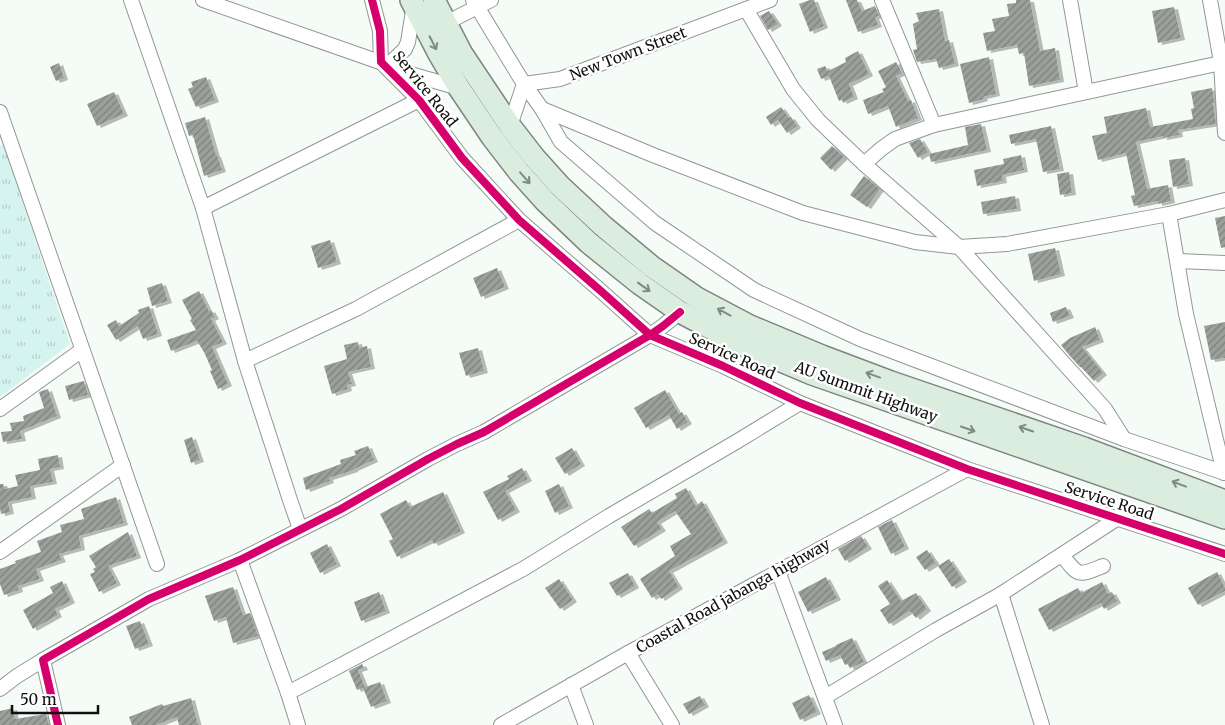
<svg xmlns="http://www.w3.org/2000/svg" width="1225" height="725" viewBox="0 0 1225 725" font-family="Merriweather,serif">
<defs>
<pattern id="park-tufts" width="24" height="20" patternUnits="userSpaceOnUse" patternTransform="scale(1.25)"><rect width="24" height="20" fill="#d5f3ef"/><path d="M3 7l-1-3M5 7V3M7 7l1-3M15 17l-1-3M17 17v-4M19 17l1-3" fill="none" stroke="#b6cfcc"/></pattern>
<pattern id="building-hatch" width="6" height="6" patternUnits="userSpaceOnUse" patternTransform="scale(1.25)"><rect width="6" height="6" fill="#9ba09b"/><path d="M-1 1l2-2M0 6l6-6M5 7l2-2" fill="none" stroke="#7d817d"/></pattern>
<filter id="shadow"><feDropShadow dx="4" dy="2" stdDeviation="0" flood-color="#0004"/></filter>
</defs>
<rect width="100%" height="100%" fill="#f5fcf7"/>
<!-- park -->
<polygon fill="url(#park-tufts)" points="3,144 70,344 0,397 0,146"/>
<!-- building -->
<g fill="url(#building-hatch)" filter="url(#shadow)">
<polygon points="810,0 814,0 824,26 810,32 799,4"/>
<polygon points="846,0 857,0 862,11 875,6 879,16 875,17 878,25 858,32"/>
<polygon points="1016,0 1030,0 1040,51 1055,48 1060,80 1029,86 1024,53 1019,54 1017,45 987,51 983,33 995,31 992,19 1009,16 1007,4 1016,3"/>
<polygon points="1174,7 1181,38 1158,43 1152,11"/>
<polygon points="939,9 945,41 949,40 955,64 939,68 936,59 917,62 913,50 917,49 913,24 919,21 916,13"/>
<polygon points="769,11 778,24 768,30 760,16"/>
<polygon points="858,51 869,74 849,84 854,97 843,102 842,100 839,101 829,76 821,79 817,69 825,66 828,71 846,62 845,58"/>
<polygon points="989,57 996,94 983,97 984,99 969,103 960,64"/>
<polygon points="896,62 902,73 896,76 908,101 911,100 918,118 896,127 888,106 868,114 863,100 884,92 882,89 886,87 878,71"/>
<polygon points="59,63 64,78 56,81 50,67"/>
<polygon points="206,77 215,100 196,107 188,89 193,87 191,82"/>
<polygon points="1212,88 1214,100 1215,103 1213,103 1216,124 1178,130 1179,135 1163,138 1163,136 1136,142 1147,189 1168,185 1171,201 1158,204 1158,201 1134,206 1131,196 1135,195 1126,153 1098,160 1092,136 1107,133 1104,117 1146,108 1150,127 1193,119 1191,109 1194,108 1191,92"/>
<polygon points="114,92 124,114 97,126 87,104"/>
<polygon points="781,107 789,118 791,117 797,126 787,133 778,120 771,125 766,117"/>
<polygon points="205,117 216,155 217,155 222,170 204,176 193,135 189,136 185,123"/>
<polygon points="981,124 987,150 931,162 929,154 968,145 965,127"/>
<polygon points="1051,126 1060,169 1043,172 1036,139 1011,144 1009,135"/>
<polygon points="920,139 928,152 918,158 909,143"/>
<polygon points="832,146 844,157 831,170 820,158"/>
<polygon points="1021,155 1024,170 1002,175 1003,181 977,186 974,170 1004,164 1003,159"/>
<polygon points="1185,158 1189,184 1173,187 1169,160"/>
<polygon points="1069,172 1072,193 1060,195 1057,174"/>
<polygon points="864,176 880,189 867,207 850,195"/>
<polygon points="1015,196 1017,209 983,214 981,202"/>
<polygon points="1225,216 1225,247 1221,248 1215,218"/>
<polygon points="330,240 337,262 318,268 311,246"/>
<polygon points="1055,248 1061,274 1034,281 1028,254"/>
<polygon points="497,268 505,287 481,297 473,278"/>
<polygon points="162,283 168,301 152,306 147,288"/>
<polygon points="199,291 209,311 211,310 215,317 211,319 223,342 212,347 228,384 218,389 210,371 212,370 204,352 197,341 171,351 167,340 196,330 190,320 192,319 182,300"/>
<polygon points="149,306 158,334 143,339 138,326 116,340 107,325 116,320 119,326 139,313 138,310"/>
<polygon points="1066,307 1070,316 1053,322 1050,313"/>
<polygon points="1225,322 1225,358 1211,360 1204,326"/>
<polygon points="1095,327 1100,340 1082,347 1103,373 1094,381 1081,367 1080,367 1070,356 1061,345 1070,338"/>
<polygon points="358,342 359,348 367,346 371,367 348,372 352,384 347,385 348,389 332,394 324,366 347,359 344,345"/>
<polygon points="478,348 484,371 466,376 459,353"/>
<polygon points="84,381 88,395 69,400 65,386"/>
<polygon points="48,389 57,416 20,431 22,439 3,442 1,432 12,431 10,423 24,421 23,416 44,408 39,392"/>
<polygon points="665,390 679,414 682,412 688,422 677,429 669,415 646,428 634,408"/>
<polygon points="192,437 200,460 191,463 184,440"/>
<polygon points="368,446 374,460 354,469 354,470 329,478 330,481 306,490 303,478 341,464 340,460 356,455 354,451"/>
<polygon points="572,448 581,464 565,474 555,458"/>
<polygon points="58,455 60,467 50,469 53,482 30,486 32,497 8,502 10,512 1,514 0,508 0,484 3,484 5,489 18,486 15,475 40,470 38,459"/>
<polygon points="522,468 528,479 505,491 516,510 498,520 483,492 509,479 507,476"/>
<polygon points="559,484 569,506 555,513 545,491"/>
<polygon points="686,488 696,506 702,501 724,541 669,571 679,587 661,599 658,594 652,598 640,579 675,556 670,546 691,534 675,511 657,522 662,529 634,546 621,527 649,509 652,513 677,498 675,494"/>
<polygon points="443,492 461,531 434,544 432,540 397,557 389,541 393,539 380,514 406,500 410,507"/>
<polygon points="116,497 124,523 79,536 81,548 59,554 62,560 36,569 40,579 18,586 19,590 4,595 0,584 0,569 16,563 15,561 41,552 37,541 62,532 60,525 84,519 81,509"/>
<polygon points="892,520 905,547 891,554 878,527"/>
<polygon points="128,532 137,556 108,566 117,583 99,592 90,574 95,572 93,569 96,567 89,556"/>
<polygon points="861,536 868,547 845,561 838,549"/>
<polygon points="327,544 337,564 320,573 310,553"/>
<polygon points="927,550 936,563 925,570 916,557"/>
<polygon points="949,559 963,580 952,587 938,566"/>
<polygon points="1217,572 1225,588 1225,591 1198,605 1188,588"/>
<polygon points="628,573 635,586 617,596 609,583"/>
<polygon points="826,577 837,598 808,612 798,592"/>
<polygon points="559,579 573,600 560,609 545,588"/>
<polygon points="887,580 901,601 916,593 927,609 916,618 910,611 889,624 880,610 890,604 878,586"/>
<polygon points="62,581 71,601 55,609 58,615 33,629 23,610 53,593 50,587"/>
<polygon points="1102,582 1108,594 1112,592 1117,601 1104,609 1101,603 1049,630 1038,609 1078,588 1081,593"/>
<polygon points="233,587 243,615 250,613 258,636 233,643 226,617 214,621 205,596"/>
<polygon points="379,592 386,611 361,621 354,602"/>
<polygon points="140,621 149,644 135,649 126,626"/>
<polygon points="852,638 864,662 850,668 848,664 845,665 840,655 826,661 822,652 836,646 836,645"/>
<polygon points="362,664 364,668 358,670 365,687 357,690 349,671"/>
<polygon points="380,682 387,701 371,707 363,688"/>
<polygon points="809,695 817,712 800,720 792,703"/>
<polygon points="700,696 705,705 689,714 683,704"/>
<polygon points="191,698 198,725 179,725 177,717 156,725 132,725 129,717 162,704 163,706"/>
<polygon points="13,708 15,719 46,714 49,725 0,725 0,711"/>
</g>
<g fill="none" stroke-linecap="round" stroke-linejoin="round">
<defs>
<g id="street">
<polyline points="131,0 203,208 245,361 290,500 300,529"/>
<polyline points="203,0 388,65 414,75 459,88"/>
<polyline points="372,0 380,31 381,62 419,100 462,158 519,220 602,292 650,335 723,366 800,403 967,469 1225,554"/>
<polyline points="473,0 524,84 542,109 561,142 655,223 754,290 860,339 1124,439 1225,473"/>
<polyline points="882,0 934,125"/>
<polyline points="1070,0 1086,92"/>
<polyline points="1210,0 1221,62 1225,133"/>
<polyline points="746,9 793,89 818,120 864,164 959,247 1105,409 1124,439"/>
<polyline points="446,23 491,0"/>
<polyline points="388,65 405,49 408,42 414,5"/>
<polyline points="542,109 653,155 803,213 915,242 959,247 1007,244 1169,214 1225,200"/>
<polyline points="0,112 157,564"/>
<polyline points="510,126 524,84 560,79 770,0"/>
<polyline points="864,164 881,149 895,139 934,125 1225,62"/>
<polyline points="203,208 419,100"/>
<polyline points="1169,214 1186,314 1224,473"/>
<polyline points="1178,261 1225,263"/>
<polyline points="245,361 356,309 519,220"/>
<polyline points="0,409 82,350"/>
<polyline points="0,552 123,465"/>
<path d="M1062,555c17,22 16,21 41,11"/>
<polyline points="240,560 288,693 298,725"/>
<polyline points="778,571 835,725"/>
<polyline points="1001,594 1042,725"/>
<polyline points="628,653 672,725"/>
<polyline points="571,685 586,725"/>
<polyline points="0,689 17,676 43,660"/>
<polyline points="288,693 523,569 609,516 736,442 800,403"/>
<polyline points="825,697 936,630 1001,594 1118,518"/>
<polyline points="58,725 43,660 149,599 240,560 341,509 428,459 457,444 484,432 650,335 663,326 680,312"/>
<polyline points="501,725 628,653 967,469"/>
</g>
<g id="primary">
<polyline points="411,0 439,54 459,88 492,137 519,172 545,201 589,243 640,284 680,312 741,344 812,374 1225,518"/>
<polyline points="434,0 462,54 510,126 534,157 560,186 603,226 651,266 697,298 750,326 822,356 891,382 1084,448 1225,501"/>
</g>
</defs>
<!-- street casing -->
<use href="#street" stroke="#939694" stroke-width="16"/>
<!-- primary casing -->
<use href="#primary" stroke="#808481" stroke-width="24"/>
<!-- street -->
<use href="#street" stroke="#fefffe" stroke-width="14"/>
<!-- primary -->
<use href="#primary" stroke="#daedde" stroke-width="21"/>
<defs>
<g id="cycleway">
<polyline points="372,0 380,31 381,62 419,100 462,158 519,220 602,292 650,335 723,366 800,403 967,469 1225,554"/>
<polyline points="58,725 43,660 149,599 240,560 341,509 428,459 457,444 484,432 650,335 663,326 680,312"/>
</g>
</defs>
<!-- cycleway casing -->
<use href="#cycleway" stroke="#fff" stroke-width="11"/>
<!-- cycleway -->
<use href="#cycleway" stroke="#d6006c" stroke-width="8"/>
</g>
<!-- one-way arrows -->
<defs><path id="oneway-shaft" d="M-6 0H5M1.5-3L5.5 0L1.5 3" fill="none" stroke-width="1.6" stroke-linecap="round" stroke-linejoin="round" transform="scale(1.25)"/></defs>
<g stroke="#7f8a81">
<use href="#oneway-shaft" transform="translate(433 43) rotate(63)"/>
<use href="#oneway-shaft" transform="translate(525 178) rotate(49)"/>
<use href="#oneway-shaft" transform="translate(644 287) rotate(36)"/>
<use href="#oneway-shaft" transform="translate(724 312) rotate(-152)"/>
<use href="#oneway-shaft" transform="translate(873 375) rotate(-160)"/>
<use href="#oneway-shaft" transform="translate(968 429) rotate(19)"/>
<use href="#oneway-shaft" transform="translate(1026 429) rotate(-161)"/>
<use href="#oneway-shaft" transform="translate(1179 484) rotate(-159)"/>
</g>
<g text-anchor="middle" stroke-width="5" stroke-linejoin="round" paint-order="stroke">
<!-- street labels -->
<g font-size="15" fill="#101010" stroke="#fff">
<text transform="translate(628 54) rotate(-21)" y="5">New Town Street</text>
<text transform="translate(425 89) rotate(51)" y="5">Service Road</text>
<text transform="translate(732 356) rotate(24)" y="5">Service Road</text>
<text transform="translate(866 392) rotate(20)" y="5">AU Summit Highway</text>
<text transform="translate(1109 501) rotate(18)" y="5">Service Road</text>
<text transform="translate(733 596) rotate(-29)" y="5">Coastal Road jabanga highway</text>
</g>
</g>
<!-- scale -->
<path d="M12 705v8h86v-8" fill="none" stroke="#101010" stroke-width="2.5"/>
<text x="20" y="705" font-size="15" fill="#101010" stroke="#ffffff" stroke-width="4" paint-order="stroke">50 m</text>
</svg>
